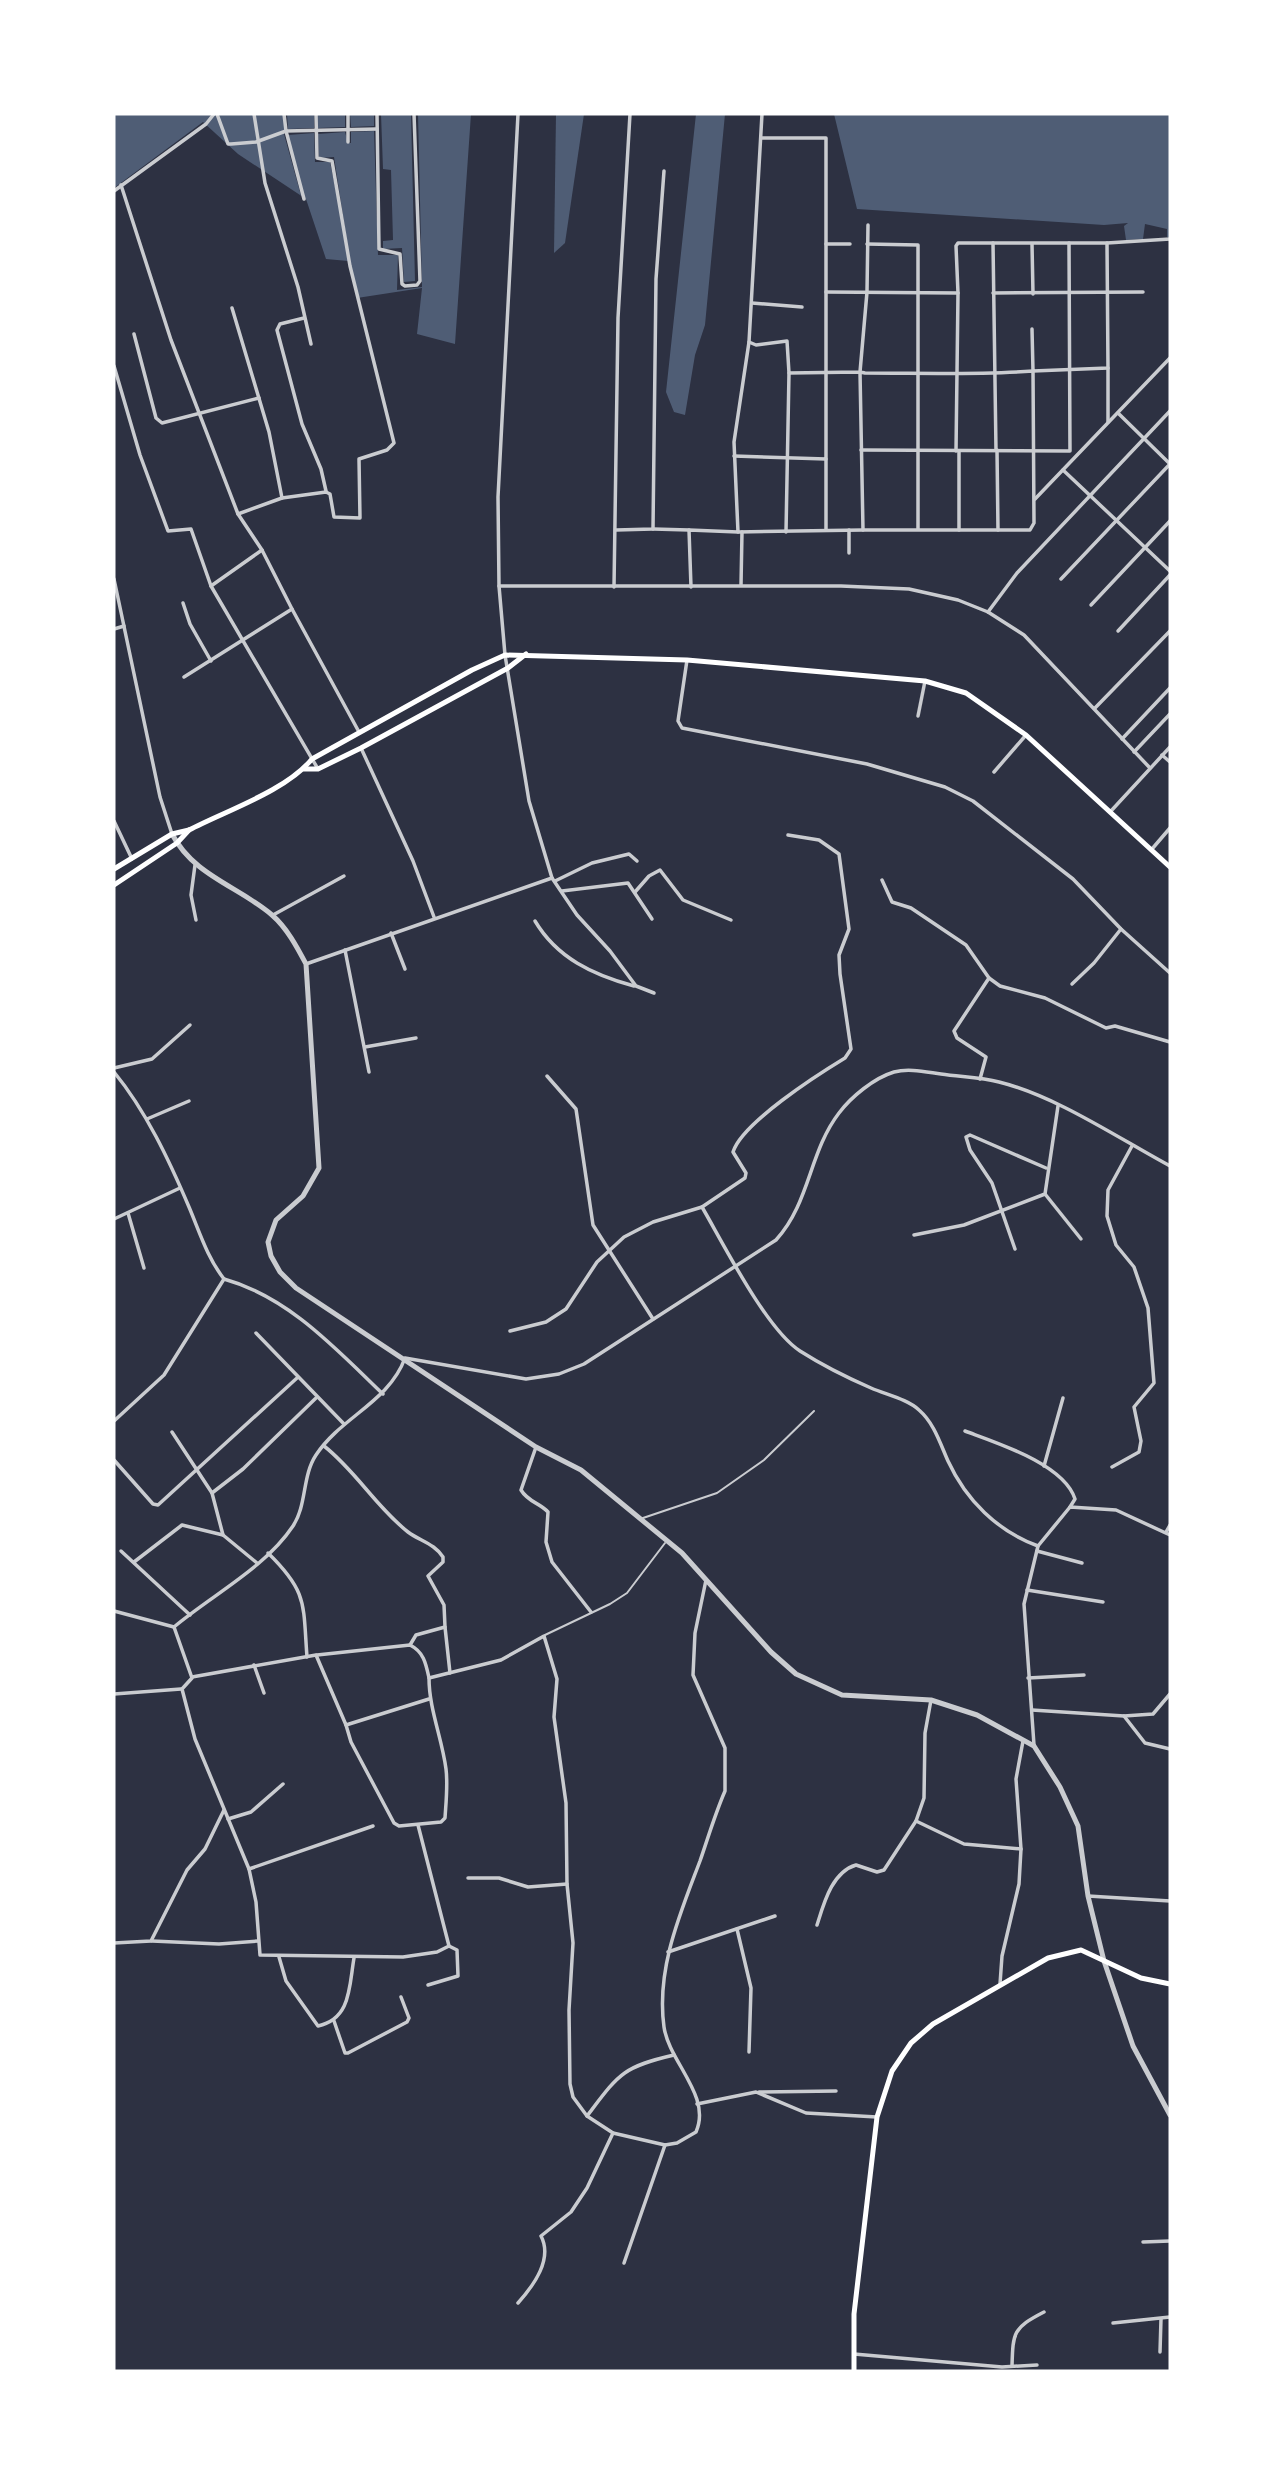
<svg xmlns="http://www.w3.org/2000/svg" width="1284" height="2485" viewBox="0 0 1284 2485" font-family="Roboto,sans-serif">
<rect width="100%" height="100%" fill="#2d3142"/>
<!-- water -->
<g fill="#4f5d75">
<polygon points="114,114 471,114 455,344 417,334 422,288 357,298 348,261 326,259 306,199 238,154 203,122 114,188"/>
<polygon points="556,114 584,114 565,243 554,253"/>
<polygon points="696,114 725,114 705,325 695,355 685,415 674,412 666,392"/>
<polygon points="834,114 1170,114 1170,237 1167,237 1167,229 1145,224 1143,239 1126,240 1124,226 1128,223 1104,225 857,209"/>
</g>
<!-- pier -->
<polygon fill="#2d3142" points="284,114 287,114 288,129 314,128 314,114 317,114 318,128 345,127 345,114 350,114 351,127 374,126 374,114 381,114 383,169 391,170 393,240 383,241 383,249 402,248 404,282 415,281 411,114 418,114 422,287 397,290 398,255 378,255 374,131 351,132 351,143 348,143 345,132 318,134 319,158 334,157 350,261 330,162 315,162 314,133 288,135 302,199 284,134"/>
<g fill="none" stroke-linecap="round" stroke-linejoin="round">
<!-- service -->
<g stroke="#caccd0" stroke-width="2">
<polyline points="643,1518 717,1493 764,1460 814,1411"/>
<polyline points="545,1635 610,1604 627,1593 665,1543"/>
</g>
<!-- minor -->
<g stroke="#caccd0" stroke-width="3.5">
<polyline points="217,114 228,144 231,144 256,142 286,131 304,199"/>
<polyline points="254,114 265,183 298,287 311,344"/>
<polyline points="284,114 286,131 377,129"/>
<polyline points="377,114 379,249 400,254 402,284 405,286 417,285 420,281 414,114"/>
<path d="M762,114l-13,228 7,3 31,-4 2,32 71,-1 5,1c56,0 112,2 168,-2l1,152 -4,7h-167l-3,-158 7,-80 1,-67"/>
<polyline points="348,142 348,114"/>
<polyline points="121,185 171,340 238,514 262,550 292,609 184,677"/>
<polyline points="114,191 206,124 214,114"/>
<polyline points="993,243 996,450"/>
<polyline points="826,244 850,244"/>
<polyline points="867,244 918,245 918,529"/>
<polyline points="1032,244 1033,294"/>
<polyline points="826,292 958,293 956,451"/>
<polyline points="958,293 956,246 958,243 1107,243 1170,239"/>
<polyline points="993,293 1143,292"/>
<polyline points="752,303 802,307"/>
<polyline points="232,308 269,432 282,498"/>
<polyline points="304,318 280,324 277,330 302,424 321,469 326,491"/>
<polyline points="1032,329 1033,371 1108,368 1107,243"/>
<polyline points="134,334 156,418 162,423 259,398"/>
<polyline points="114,366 140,455 168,531 191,529 211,586 318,769"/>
<polyline points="1118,413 1170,464"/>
<polyline points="1108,422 1108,368"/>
<polyline points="861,450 1070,451 1069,243"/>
<polyline points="997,450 998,530"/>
<polyline points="959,451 959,530"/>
<polyline points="734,456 826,459 826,138 762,138"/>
<polyline points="826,459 826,530"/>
<polyline points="1063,470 1170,571"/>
<polyline points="1035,499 1170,358"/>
<polyline points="238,514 282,498 326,492 330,494 334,517 360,518 359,459 387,450 394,443 350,266 332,161 317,158 316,114"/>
<polyline points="653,529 689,530"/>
<polyline points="616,530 653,529 656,279 664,171"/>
<polyline points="849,530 849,553"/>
<polyline points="738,532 863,530"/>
<polyline points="786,532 789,373"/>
<polyline points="114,579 160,797 172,834"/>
<polyline points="1061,579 1170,464"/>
<polyline points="741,585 742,532"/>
<polyline points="211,586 262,550"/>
<polyline points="499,586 841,586 909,589 958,600 988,612 1024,635 1150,768"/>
<polyline points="614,587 618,318 630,114"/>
<polyline points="691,587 689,530 738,532 734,442 749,342"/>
<polyline points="183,603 190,624 211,661"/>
<polyline points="1091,605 1170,521"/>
<polyline points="292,609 359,732"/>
<polyline points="988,612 1017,573 1170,411"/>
<polyline points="114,629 124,626"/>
<polyline points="1118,631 1170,575"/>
<polyline points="687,660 678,721 682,728 867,764 945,787 973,801 1073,879 1121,929 1170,973"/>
<polyline points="1095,708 1170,631"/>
<polyline points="918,716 925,681"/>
<polyline points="1122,739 1170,688"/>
<polyline points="361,748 413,861 434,917"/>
<polyline points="1134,752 1170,714"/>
<polyline points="1162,755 1170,762"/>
<polyline points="994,772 1026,735"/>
<polyline points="1111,811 1170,747"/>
<polyline points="114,821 132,859"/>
<polyline points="1152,849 1170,828"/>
<polyline points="195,865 191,895 196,920"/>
<polyline points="552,878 577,915 610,951 636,986 654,993"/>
<polyline points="882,880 892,902 911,908 966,945 989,978 1000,986 1045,998 1106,1028 1115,1026 1170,1042"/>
<polyline points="555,881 592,863 629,854 637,861"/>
<polyline points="562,891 628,883 652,919"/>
<polyline points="635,892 649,876 660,870 683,900 731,920"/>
<polyline points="273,915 344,876"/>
<path d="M535,921c22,37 58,54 99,65"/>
<polyline points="391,933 405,969"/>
<polyline points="345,950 369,1072"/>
<polyline points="306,964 552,878 529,801 505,655 499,586 498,497 518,114"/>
<polyline points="1072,984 1094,963 1121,929"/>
<polyline points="365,1047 416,1038"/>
<polyline points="114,1068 152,1059 190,1025"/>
<path d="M114,1072c32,39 55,88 75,135 11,26 18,50 35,72"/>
<polyline points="547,1076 576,1109 593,1225 653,1319"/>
<polyline points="980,1079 986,1057 957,1038 954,1031 989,978"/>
<polyline points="147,1119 189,1101"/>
<polyline points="1045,1194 1081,1239"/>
<path d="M702,1207l43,-29 1,-5 -13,-21c9,-29 84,-77 112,-94l6,-9 -11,-75 -1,-19 10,-26 -10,-75 -20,-14 -31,-5"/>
<polyline points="128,1213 144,1268"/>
<polyline points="114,1219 180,1188"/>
<polyline points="914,1235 964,1225 1045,1194 1058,1106"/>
<polyline points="1015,1249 992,1183 970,1150 966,1137 970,1135 1046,1168"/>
<path d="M224,1279c65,18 112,70 159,115"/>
<path d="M510,1331l36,-9 20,-13 31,-47 27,-25 29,-15 49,-15c21,36 64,122 98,144 22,14 48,27 71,37 16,7 36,11 48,22 15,13 21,33 29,51 18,39 49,70 90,85"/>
<polyline points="256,1333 344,1424"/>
<polyline points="114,1421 164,1375 224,1279"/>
<path d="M965,1431c32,12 99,33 110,68l-5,8"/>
<polyline points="172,1432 212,1493 223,1535 257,1563"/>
<path d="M324,1446c32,25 52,61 84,86 12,9 27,12 35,25v5l-15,14 16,29 1,22 -29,8 -6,10"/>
<path d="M536,1447l-15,43c7,12 19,13 27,22l-2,30 6,20 39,50"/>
<polyline points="114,1460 153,1504 158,1505 297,1378"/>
<polyline points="1044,1466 1063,1398"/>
<polyline points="1112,1467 1139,1452 1141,1441 1134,1407 1154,1383 1148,1308 1134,1267 1116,1245 1107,1216 1108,1190 1132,1146"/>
<polyline points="212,1493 243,1469 316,1398"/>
<polyline points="1166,1532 1170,1525"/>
<polyline points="121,1551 190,1615"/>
<polyline points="1037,1551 1082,1563"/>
<path d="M268,1553c40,39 35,51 39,104"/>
<polyline points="134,1562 182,1525 223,1535"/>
<polyline points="1027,1590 1103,1602"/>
<path d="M114,1611l60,16c38,-32 91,-59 119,-101 14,-21 9,-50 23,-71 25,-38 73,-53 89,-97l121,21 33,-5 25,-10 192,-124c34,-37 33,-88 63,-127 12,-16 35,-35 55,-41 15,-4 32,0 47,2 19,3 39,3 58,8 57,14 119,56 171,84"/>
<polyline points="174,1627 192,1678 182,1689 195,1739 249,1869 256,1902 260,1955 403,1957 437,1952 449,1946 418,1825"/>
<polyline points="445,1627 450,1673"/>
<path d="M317,1655l93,-10c14,7 16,19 19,33"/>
<polyline points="254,1665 264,1693"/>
<polyline points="192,1677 316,1655 346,1725 429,1699"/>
<polyline points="1028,1678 1084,1675"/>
<polyline points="114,1694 181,1689"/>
<polyline points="1032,1710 1124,1716 1153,1714 1170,1694"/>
<polyline points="1124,1716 1145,1743 1170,1749"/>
<path d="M346,1725l5,17 43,81 5,3 42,-4 4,-4c1,-16 3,-33 1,-49 -4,-31 -17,-60 -17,-91l72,-18 43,-24 13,43 -3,38 12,86 1,81 6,59 -4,67 1,74 3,13 14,19 26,17 52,12 12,-2 19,-11c16,-36 -27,-70 -32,-105 -8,-58 16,-113 36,-166 8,-23 15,-47 25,-70v-43l-32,-73 2,-42 11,-53"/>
<polyline points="1034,1745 1024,1604 1038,1546 1070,1507 1116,1510 1170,1535"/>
<polyline points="228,1819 251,1812 283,1784"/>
<polyline points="916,1821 964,1844 1021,1849"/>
<polyline points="249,1869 373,1826"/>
<polyline points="468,1878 499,1878 528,1887 567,1884"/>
<polyline points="1088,1896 1170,1901"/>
<path d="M817,1925c7,-22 15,-53 39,-60l21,7 7,-2 32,-49 8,-23 1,-65 6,-33"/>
<polyline points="737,1929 751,1988 749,2052"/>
<polyline points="152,1941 219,1944 258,1941"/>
<polyline points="114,1943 151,1941 187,1870 205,1849 224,1810"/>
<polyline points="668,1952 775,1916"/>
<path d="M279,1957l7,24 32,45c33,-7 31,-39 36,-68"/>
<polyline points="1000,1984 1002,1956 1019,1884 1021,1849 1016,1779 1023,1741"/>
<polyline points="428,1985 458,1976 457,1950 449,1946"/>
<polyline points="334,2021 345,2053 348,2053 407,2022 409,2018 401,1997"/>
<polyline points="759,2092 836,2091"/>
<polyline points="697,2104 756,2092 806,2113 877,2117"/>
<path d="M587,2116c32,-42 35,-49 87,-61"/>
<polyline points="1143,2242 1170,2241"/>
<polyline points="624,2263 665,2145"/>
<path d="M518,2303c16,-18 35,-44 23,-67l30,-24 16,-24 26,-55"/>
<polyline points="1113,2323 1170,2317"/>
<polyline points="1160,2352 1161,2319"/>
<polyline points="854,2354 1002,2367 1037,2365"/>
<path d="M1012,2366c1,-34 1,-38 32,-54"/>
</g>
<!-- tertiary -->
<path stroke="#caccd0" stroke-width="5" d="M172,834c22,42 66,52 100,81 15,13 25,32 34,49l13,204 -16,28 -27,24 -8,22 3,14 9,16 16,16 240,159 45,23 101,83 89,99 25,22 46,21 89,5 46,15 57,31 26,41 18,39 10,70 16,65 29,85 37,69"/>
<!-- secondary -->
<g stroke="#fff" stroke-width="5">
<polyline points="304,769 318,769 361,748 508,668 526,654"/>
<path d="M114,869l58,-35 17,-4c36,-19 97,-39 123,-71l160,-89 33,-15 182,5 238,21 41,12 60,42 144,132"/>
<polyline points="114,885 177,843 189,830"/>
<polyline points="854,2371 854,2314 877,2117 892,2071 911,2043 933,2024 1048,1958 1081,1950 1141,1978 1170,1984"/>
</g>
</g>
<!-- border -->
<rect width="1284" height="2485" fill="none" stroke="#ffffff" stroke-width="231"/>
</svg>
